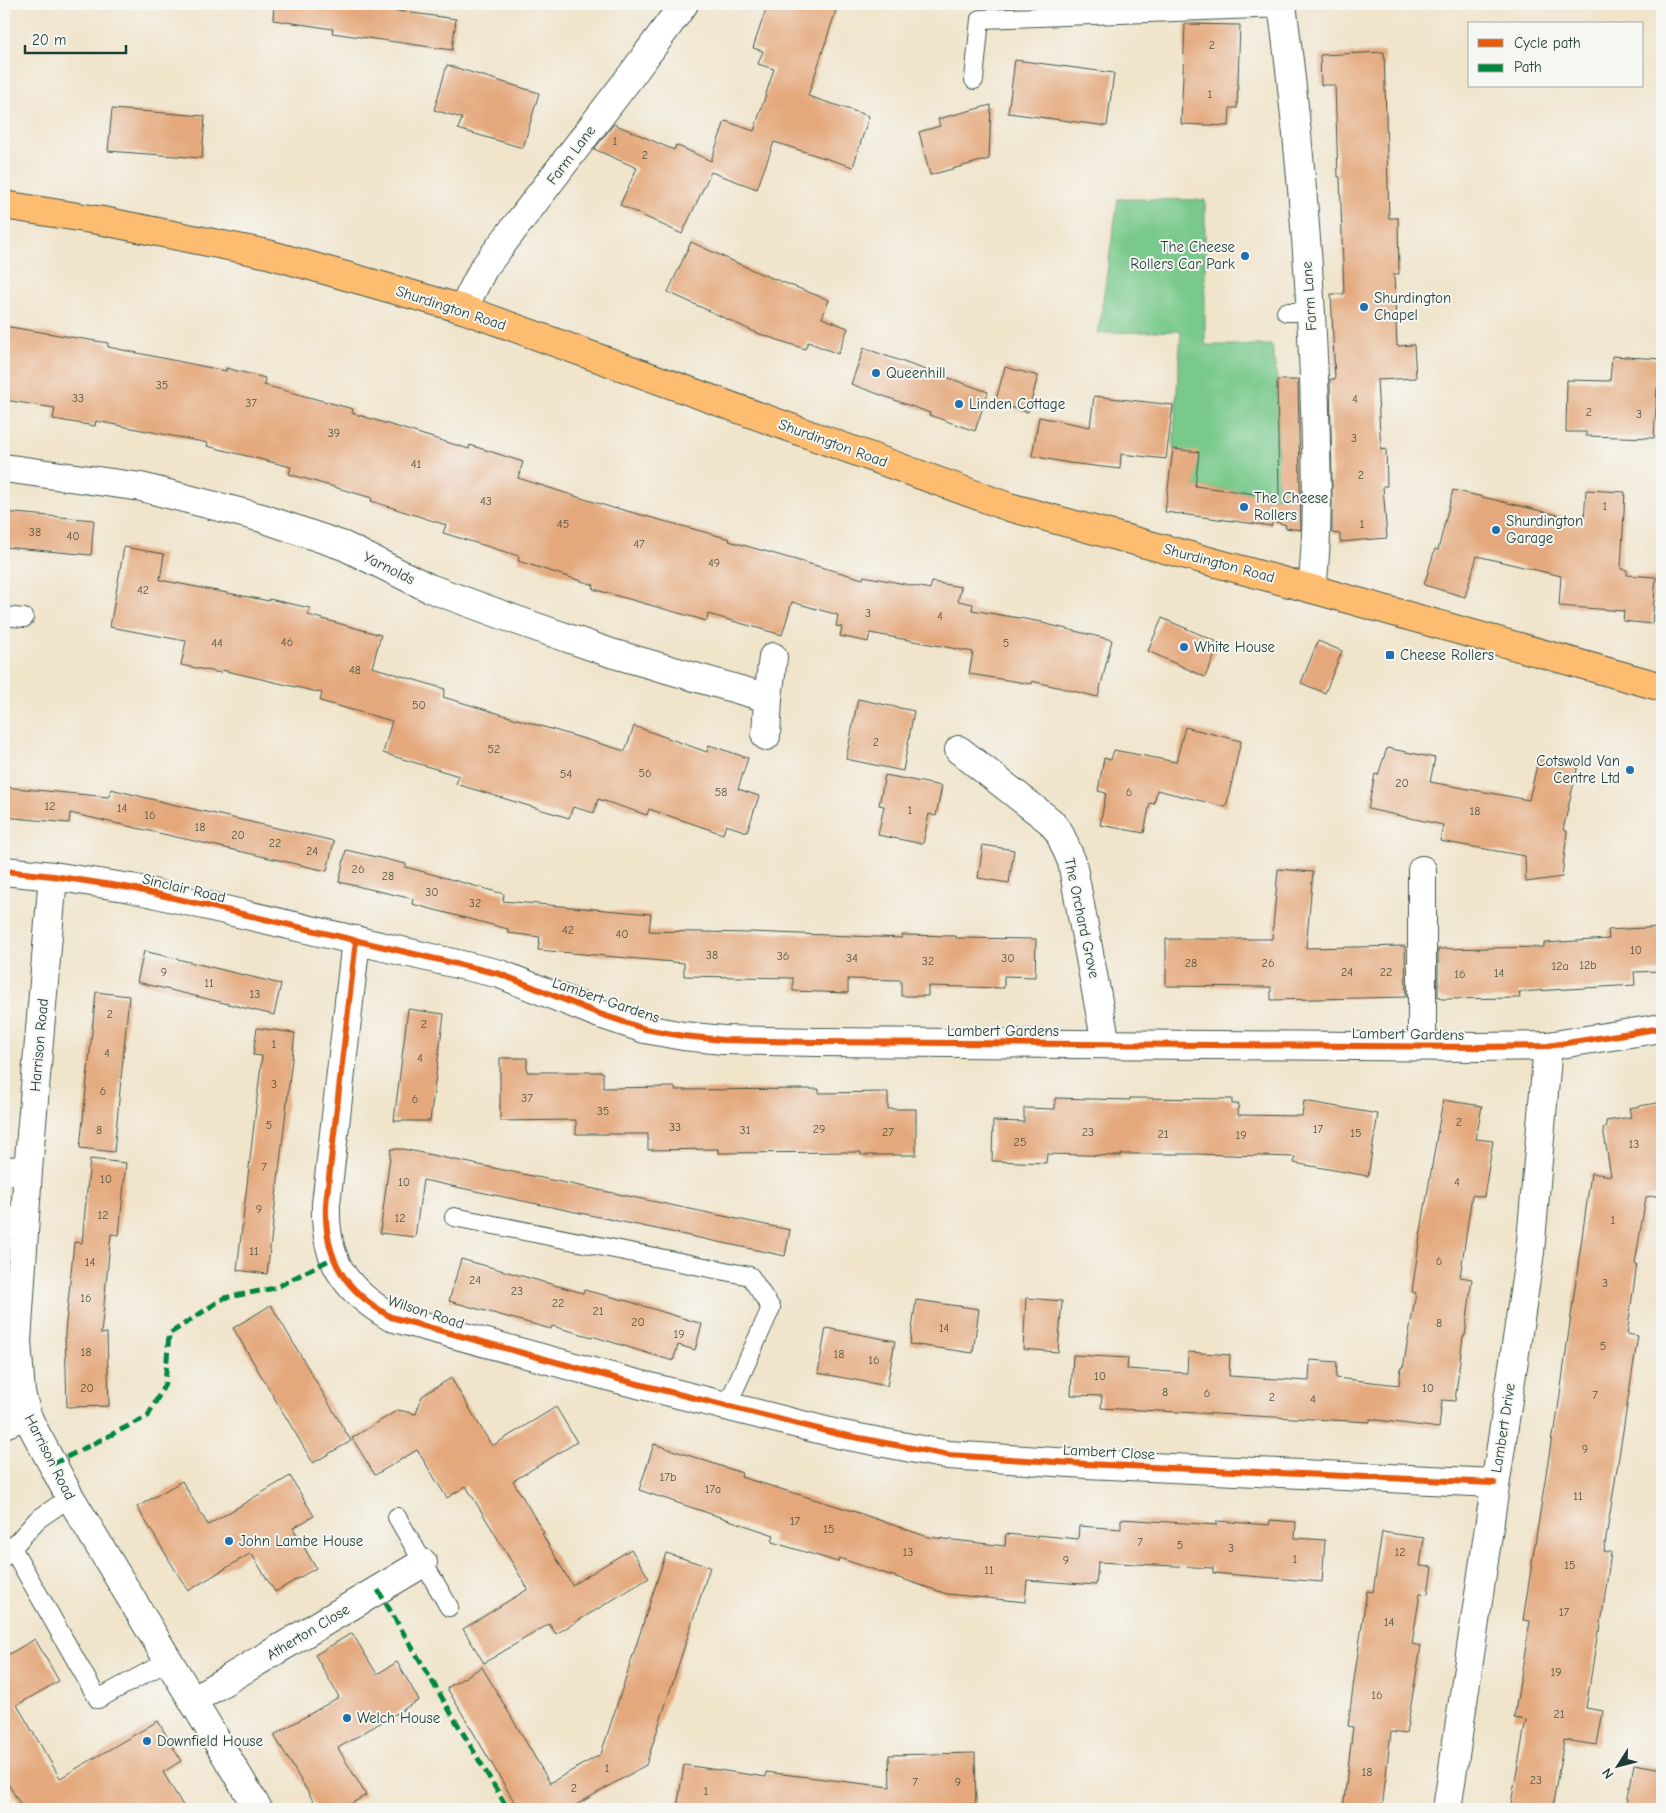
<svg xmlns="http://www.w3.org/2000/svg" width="1666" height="1813" viewBox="0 0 1666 1813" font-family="'Comic Neue',sans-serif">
<rect width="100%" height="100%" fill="#f6f6f2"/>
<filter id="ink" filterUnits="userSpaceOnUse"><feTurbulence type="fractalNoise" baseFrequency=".02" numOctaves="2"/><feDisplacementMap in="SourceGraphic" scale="10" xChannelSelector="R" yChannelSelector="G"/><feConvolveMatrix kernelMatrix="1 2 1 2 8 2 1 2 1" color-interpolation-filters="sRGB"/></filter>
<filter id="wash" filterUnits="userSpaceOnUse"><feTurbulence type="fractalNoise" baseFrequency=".0096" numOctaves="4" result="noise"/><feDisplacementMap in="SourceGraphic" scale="20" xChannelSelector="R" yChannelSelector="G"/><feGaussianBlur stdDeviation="1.12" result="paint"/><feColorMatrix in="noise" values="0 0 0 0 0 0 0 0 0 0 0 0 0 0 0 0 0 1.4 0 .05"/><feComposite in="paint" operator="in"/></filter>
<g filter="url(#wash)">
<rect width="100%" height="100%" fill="#f0e4cb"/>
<!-- green -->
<polygon fill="#78c98b" stroke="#4c8360" points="1118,199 1205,200 1205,345 1272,345 1277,380 1278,497 1195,486 1173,449 1181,331 1098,333"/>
<g id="blocks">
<!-- building -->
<g fill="#e4a87c">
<polygon points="274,4 347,4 456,19 452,50 332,33 333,29 273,20"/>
<polygon points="777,4 838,4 808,96 869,116 853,167 774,142 757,189 711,172 682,234 620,205 637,168 594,149 614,124 674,150 676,145 711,161 725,121 754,131 774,69 758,64 763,51 753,48 766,9 775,12"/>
<polygon points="1185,24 1240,25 1237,108 1230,108 1229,126 1181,124"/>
<polygon points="1384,52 1389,218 1398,218 1399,274 1394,274 1397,346 1414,345 1416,378 1377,380 1381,450 1386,449 1387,486 1383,486 1387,538 1340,542 1340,534 1332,533 1332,483 1330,379 1335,379 1331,294 1344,294 1340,177 1338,177 1335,85 1321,85 1320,55"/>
<polygon points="1015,60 1114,73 1107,126 1008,113"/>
<polygon points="447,65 539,93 523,148 458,129 462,118 434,110"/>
<polygon points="991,105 989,159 930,175 919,132 940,126 938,119"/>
<polygon points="112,109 205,116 202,158 108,151"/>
<polygon points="691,242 759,273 829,300 822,318 848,328 838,354 808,342 805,349 757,333 668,292"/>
<polygon points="4,326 108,343 108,347 226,371 226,368 265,378 264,385 353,409 352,413 469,449 470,445 523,462 518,478 616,509 616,508 730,539 729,541 863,579 864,576 930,589 932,582 961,587 958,601 973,604 972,610 1042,622 1042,623 1112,640 1098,697 1032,681 1032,684 969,674 973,652 870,633 868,642 840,636 842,627 836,626 838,615 792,602 782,635 708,614 707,621 593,589 594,585 518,561 519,556 443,533 446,525 371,501 372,498 289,474 291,467 207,446 208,443 96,421 95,426 53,419 55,408 4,400"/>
<polygon points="864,348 988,392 975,431 929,415 930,413 851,384"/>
<polygon points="1612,356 1662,359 1662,388 1657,388 1654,438 1586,436 1586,432 1566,432 1567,380 1610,381"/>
<polygon points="1005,367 1038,376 1028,412 995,403"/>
<polygon points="1277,380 1298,380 1301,530 1285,528 1286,525 1273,521 1271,526 1165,512 1173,449 1199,452 1195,486 1279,497"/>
<polygon points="1094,396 1173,405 1166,459 1121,454 1120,469 1069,463 1032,456 1039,417 1090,427"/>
<polygon points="1453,490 1584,521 1586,490 1625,492 1621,569 1627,570 1627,575 1656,577 1652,624 1623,621 1624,611 1559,606 1561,576 1477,556 1465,597 1424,585 1435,549 1438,550"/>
<polygon points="4,512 94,520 91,555 4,547"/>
<polygon points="124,547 164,554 160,580 269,601 269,599 310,608 308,615 381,635 372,667 445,689 443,697 625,751 634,726 707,752 709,745 748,758 738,789 759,796 747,832 726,825 723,834 649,809 647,815 598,799 594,813 573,807 569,818 456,784 459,776 383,753 392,721 320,701 322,693 222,670 221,673 181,665 186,641 110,627"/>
<polygon points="1162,618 1220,643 1205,677 1148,651"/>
<polygon points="1318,641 1342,651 1325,693 1301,683"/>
<polygon points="858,699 914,711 903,771 846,759"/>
<polygon points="1185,727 1241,741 1226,807 1157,790 1154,804 1150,803 1144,833 1100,825 1106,793 1098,791 1104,758 1111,760 1114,750 1176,762"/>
<polygon points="1387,748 1435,758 1430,782 1529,800 1539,756 1578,765 1563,830 1567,831 1562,877 1526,882 1525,856 1440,841 1443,825 1368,809 1375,774 1378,775"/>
<polygon points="885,775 942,786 936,816 929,814 923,844 878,835 884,806 879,805"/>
<polygon points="4,787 109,797 111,789 167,803 334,841 327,871 70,813 69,823 4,817"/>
<polygon points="983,845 1014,850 1009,883 978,878"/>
<polygon points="346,850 406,864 406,867 504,894 503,901 651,914 649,931 750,933 750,932 902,938 902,935 956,936 956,938 1036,939 1035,977 1004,976 1004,988 928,986 928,996 901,996 901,980 848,979 848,993 793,991 793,978 684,976 684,963 538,950 540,937 508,933 508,929 412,904 413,899 339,882"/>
<polygon points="1278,869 1313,872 1306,948 1405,946 1406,997 1271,1000 1271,987 1166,986 1166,939 1272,939"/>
<polygon points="1662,927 1662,971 1634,972 1635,985 1519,992 1520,998 1441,999 1441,997 1438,997 1438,949 1544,947 1544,943 1609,939 1608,930"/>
<polygon points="144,951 281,984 274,1015 137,982"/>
<polygon points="96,992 129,996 114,1152 80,1148"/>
<polygon points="408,1009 444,1014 430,1121 394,1121"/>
<polygon points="257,1028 295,1033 267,1274 237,1270 262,1056 253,1055"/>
<polygon points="500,1058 527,1058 527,1072 603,1072 603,1088 675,1087 675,1090 819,1089 819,1093 888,1092 888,1109 916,1109 916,1155 861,1155 861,1152 718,1153 718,1149 648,1150 648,1134 576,1134 576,1120 500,1121"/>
<polygon points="1055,1098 1130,1100 1130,1098 1232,1099 1232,1104 1239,1104 1238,1115 1302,1116 1304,1101 1378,1114 1368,1176 1294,1163 1295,1157 1197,1154 1121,1154 1121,1156 1047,1154 1046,1163 992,1161 993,1121 1024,1122 1024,1108 1055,1109"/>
<polygon points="1443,1100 1482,1106 1476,1139 1493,1141 1484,1197 1472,1195 1460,1277 1472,1279 1465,1336 1463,1336 1455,1401 1442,1400 1439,1428 1370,1419 1370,1422 1101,1408 1102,1396 1071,1395 1073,1355 1128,1358 1127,1369 1187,1373 1188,1352 1230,1355 1229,1376 1309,1381 1310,1360 1337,1362 1336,1378 1399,1385 1401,1368 1403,1368 1416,1293 1412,1292 1419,1243"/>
<polygon points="1662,1102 1662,1195 1646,1197 1635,1264 1637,1264 1627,1334 1638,1336 1604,1551 1611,1552 1600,1631 1598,1631 1586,1708 1603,1711 1597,1745 1564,1740 1552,1809 1510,1809 1526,1720 1514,1718 1530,1621 1523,1620 1553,1430 1555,1430 1591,1173 1611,1176 1603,1128 1607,1127 1606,1121 1631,1117 1629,1108"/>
<polygon points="391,1149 403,1149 790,1230 785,1256 423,1180 415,1237 380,1233"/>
<polygon points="90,1159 126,1163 119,1235 111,1234 101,1334 107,1333 109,1406 67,1407 65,1333 74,1242 82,1243"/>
<polygon points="461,1259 583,1293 584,1290 624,1300 702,1324 695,1350 678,1345 673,1361 592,1336 592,1337 552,1326 551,1329 449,1301"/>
<polygon points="1026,1298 1062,1301 1058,1352 1023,1349"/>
<polygon points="916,1300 979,1309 973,1353 910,1344"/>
<polygon points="271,1305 351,1441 313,1463 233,1328"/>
<polygon points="826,1328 895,1341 887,1386 818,1373"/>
<polygon points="451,1378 492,1446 556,1407 577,1442 513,1481 544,1533 542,1534 572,1585 631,1549 649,1578 556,1634 549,1624 484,1663 463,1629 528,1589 466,1486 447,1498 417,1450 375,1475 352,1438 398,1410 416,1414 422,1396"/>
<polygon points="654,1444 742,1473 741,1477 853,1511 928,1537 1005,1546 1006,1534 1037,1537 1037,1535 1078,1539 1079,1526 1121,1529 1121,1519 1217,1525 1217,1521 1269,1525 1270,1520 1296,1522 1295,1538 1325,1540 1322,1582 1213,1573 1213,1568 1098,1562 1096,1585 1027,1580 1025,1602 947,1594 839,1558 838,1562 772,1542 774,1535 639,1490"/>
<polygon points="290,1476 314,1516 293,1528 316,1568 275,1592 251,1553 188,1591 137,1507 182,1481 208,1525"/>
<polygon points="1382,1532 1424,1538 1420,1566 1432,1567 1428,1594 1420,1593 1412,1644 1421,1646 1406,1734 1391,1732 1382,1809 1343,1809 1353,1727 1348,1726 1354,1680 1367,1591 1373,1592"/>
<polygon points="666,1553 710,1567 646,1765 569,1809 504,1809 515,1803 447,1688 482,1667 550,1783 601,1754"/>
<polygon points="352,1633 377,1674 397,1662 419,1700 338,1748 366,1795 342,1809 318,1809 274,1735 339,1697 315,1655"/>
<polygon points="35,1639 59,1681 17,1705 60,1778 158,1721 181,1761 163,1772 185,1809 23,1809 4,1777 4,1657"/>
<polygon points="975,1753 976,1809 677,1809 684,1765 766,1777 766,1772 890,1787 889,1755"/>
<polygon points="1634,1764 1662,1769 1662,1809 1626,1809"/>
</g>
</g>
</g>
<g filter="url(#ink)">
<use href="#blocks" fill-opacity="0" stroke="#3e564b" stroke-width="1"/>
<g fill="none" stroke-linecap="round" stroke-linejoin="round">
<defs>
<g id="lane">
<polyline points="974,80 980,19 1283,8"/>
<polyline points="1286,312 1311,312"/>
<polyline points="4,616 24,618"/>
<polyline points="454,1217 750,1276 771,1308 727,1406"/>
<polyline points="397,1517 449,1607"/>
<polyline points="12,1548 98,1699 170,1660"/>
<polyline points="4,1557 37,1520 70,1497"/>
</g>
<g id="street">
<path d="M1282,4c16,123 27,248 32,373 2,70 6,142 -2,212"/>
<polyline points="463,309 483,269 633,73 684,4"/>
<polyline points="4,468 141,487 262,518 344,546 429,588 516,620 611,653 768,698 766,736"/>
<polyline points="768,698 773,657"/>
<polyline points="959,750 1050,821 1059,832 1072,862 1106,1044"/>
<polyline points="1422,870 1422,1046"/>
<polyline points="4,871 53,876 131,888 500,974 600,1014 645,1029 683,1036 723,1040 816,1042 1480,1047 1548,1046 1662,1028"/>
<polyline points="53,876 28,1170 17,1342 21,1393 27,1415 33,1428 70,1497 258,1809"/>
<path d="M356,940l-30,264c-2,55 18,86 65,113l231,63 216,54 110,21 138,9 408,19"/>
<polyline points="4,1171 28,1170"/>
<polyline points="4,1424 27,1415"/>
<polyline points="193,1700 423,1563"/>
<polyline points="1447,1809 1530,1252 1548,1046"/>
</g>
<polyline id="primary" points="4,205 103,221 268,254 463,309 1009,507 1312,589 1662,687"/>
</defs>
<!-- lane casing -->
<use href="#lane" stroke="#3e564b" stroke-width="20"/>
<!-- street casing -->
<use href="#street" stroke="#3e564b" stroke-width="30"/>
<!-- primary casing -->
<use href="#primary" stroke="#3e564b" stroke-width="30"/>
<!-- lane -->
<use href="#lane" stroke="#fff" stroke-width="18"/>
<!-- street -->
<use href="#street" stroke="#fff" stroke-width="28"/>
<!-- primary -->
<use href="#primary" stroke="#febc70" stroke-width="28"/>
<!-- quiet -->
<g stroke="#00873e" stroke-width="5" stroke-dasharray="10 5" stroke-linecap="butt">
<polyline points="53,1464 148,1416 165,1384 169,1334 224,1298 275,1288 333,1258"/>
<polyline points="378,1590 508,1809"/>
</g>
<defs>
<g id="cycleway">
<polyline points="4,871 53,876 131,888 500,974 600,1014 645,1029 683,1036 723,1040 816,1042 1480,1047 1548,1046 1662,1028"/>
<path d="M356,940l-30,264c-2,55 18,86 65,113l231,63 216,54 110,21 138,9 408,19"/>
</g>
</defs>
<!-- cycleway casing -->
<use href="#cycleway" stroke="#f6f6f2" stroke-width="9"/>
<!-- cycleway -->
<use href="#cycleway" stroke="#e8590c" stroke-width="6"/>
</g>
</g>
<!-- markers -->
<g fill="#1f6fb2" stroke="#f6f6f2" stroke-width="2">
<circle cx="1245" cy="256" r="5"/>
<circle cx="1364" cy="307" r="5"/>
<circle cx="876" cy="373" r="5"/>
<circle cx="959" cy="404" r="5"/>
<circle cx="1244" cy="507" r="5"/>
<circle cx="1496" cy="530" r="5"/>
<circle cx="1184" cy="647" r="5"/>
<rect x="1385" y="650" width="10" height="10" rx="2.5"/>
<circle cx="1630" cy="770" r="5"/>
<circle cx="229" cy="1541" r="5"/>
<circle cx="347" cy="1718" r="5"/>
<circle cx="147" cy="1741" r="5"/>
</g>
<g text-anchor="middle" stroke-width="4" stroke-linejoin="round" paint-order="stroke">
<!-- number labels -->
<g font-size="12" fill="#505846">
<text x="1212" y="49">2</text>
<text x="1210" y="98">1</text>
<text x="615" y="145">1</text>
<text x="645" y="159">2</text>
<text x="162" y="389">35</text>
<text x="78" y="402">33</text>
<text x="1355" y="403">4</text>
<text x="251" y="407">37</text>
<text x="1589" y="416">2</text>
<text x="1639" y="418">3</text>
<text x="334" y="437">39</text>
<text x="1354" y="442">3</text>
<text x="416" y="468">41</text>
<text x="1361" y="479">2</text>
<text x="486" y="505">43</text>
<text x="1605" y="510">1</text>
<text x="563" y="528">45</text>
<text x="1362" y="528">1</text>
<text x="35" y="536">38</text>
<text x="73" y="540">40</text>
<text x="639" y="548">47</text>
<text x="714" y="567">49</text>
<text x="143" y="594">42</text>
<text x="868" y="617">3</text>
<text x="940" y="620">4</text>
<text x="287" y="646">46</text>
<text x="217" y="647">44</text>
<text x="1006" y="647">5</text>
<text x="355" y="674">48</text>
<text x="419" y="709">50</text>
<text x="876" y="746">2</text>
<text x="494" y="753">52</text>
<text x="645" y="777">56</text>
<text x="566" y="778">54</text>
<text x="1402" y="787">20</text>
<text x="721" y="796">58</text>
<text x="1129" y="796">6</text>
<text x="50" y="810">12</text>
<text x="122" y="812">14</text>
<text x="910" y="814">1</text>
<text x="1475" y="815">18</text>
<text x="150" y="819">16</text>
<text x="200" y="831">18</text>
<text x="238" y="839">20</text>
<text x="275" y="847">22</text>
<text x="312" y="855">24</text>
<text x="358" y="873">26</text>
<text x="388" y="880">28</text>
<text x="432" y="896">30</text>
<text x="475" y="907">32</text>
<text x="568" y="934">42</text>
<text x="622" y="938">40</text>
<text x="1636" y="954">10</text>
<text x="712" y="959">38</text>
<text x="783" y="960">36</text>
<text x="852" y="962">34</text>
<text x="1008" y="962">30</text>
<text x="928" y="965">32</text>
<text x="1191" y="967">28</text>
<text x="1268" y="967">26</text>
<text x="1588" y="969">12b</text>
<text x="1560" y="970">12a</text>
<text x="164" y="976">9</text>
<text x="1347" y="976">24</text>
<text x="1386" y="976">22</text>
<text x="1499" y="977">14</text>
<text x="1460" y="978">16</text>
<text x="209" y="987">11</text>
<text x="255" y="998">13</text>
<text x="110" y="1018">2</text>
<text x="424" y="1028">2</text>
<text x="274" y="1048">1</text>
<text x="107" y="1057">4</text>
<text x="420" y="1062">4</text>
<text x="274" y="1088">3</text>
<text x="103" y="1095">6</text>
<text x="527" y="1102">37</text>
<text x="415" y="1103">6</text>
<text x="603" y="1115">35</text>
<text x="1459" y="1126">2</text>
<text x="269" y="1129">5</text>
<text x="675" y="1131">33</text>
<text x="819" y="1133">29</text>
<text x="1318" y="1133">17</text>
<text x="99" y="1134">8</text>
<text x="745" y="1134">31</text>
<text x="888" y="1136">27</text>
<text x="1088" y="1136">23</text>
<text x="1356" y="1137">15</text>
<text x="1163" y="1138">21</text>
<text x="1241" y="1139">19</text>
<text x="1020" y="1146">25</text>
<text x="1634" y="1148">13</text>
<text x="264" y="1171">7</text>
<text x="106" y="1183">10</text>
<text x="404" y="1186">10</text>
<text x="1457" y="1186">4</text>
<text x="259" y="1213">9</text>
<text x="103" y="1219">12</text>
<text x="400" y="1222">12</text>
<text x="1613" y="1224">1</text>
<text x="254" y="1255">11</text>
<text x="1439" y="1265">6</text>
<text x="90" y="1266">14</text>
<text x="475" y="1284">24</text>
<text x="1605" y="1287">3</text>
<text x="517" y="1295">23</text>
<text x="86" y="1302">16</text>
<text x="558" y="1307">22</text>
<text x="598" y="1315">21</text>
<text x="638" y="1326">20</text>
<text x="1439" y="1327">8</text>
<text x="944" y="1332">14</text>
<text x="679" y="1338">19</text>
<text x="1603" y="1350">5</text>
<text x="86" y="1356">18</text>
<text x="839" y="1358">18</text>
<text x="874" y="1364">16</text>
<text x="1100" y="1380">10</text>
<text x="87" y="1392">20</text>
<text x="1428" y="1392">10</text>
<text x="1165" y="1396">8</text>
<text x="1207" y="1397">6</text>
<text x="1595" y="1399">7</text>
<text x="1272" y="1401">2</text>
<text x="1313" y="1403">4</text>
<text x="1585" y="1453">9</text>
<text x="668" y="1481">17b</text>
<text x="713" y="1493">17a</text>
<text x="1578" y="1500">11</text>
<text x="795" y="1525">17</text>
<text x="829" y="1533">15</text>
<text x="1140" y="1546">7</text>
<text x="1180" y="1549">5</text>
<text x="1231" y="1552">3</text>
<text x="908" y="1556">13</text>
<text x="1400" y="1556">12</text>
<text x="1295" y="1563">1</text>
<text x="1066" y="1564">9</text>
<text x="1570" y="1569">15</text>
<text x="989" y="1574">11</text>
<text x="1564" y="1616">17</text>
<text x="1389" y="1626">14</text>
<text x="1556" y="1676">19</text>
<text x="1377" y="1699">16</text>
<text x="1559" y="1718">21</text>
<text x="607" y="1772">1</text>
<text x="1367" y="1776">18</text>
<text x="1536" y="1784">23</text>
<text x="915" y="1786">7</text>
<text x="958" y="1786">9</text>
<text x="574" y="1792">2</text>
<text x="706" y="1795">1</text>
</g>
<!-- street labels -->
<g font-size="15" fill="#1f3d34" stroke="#f6f6f2">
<text transform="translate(571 155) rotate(-53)" y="5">Farm Lane</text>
<text transform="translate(1309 296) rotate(-94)" y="5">Farm Lane</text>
<text transform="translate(451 308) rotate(18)" y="5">Shurdington Road</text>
<text transform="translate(833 443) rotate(20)" y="5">Shurdington Road</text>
<text transform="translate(1219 563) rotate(15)" y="5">Shurdington Road</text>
<text transform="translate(389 568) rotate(26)" y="5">Yarnolds</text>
<text transform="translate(184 888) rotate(13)" y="5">Sinclair Road</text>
<text transform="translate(1082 918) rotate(78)" y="5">The Orchard Grove</text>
<text transform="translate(606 1000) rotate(19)" y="5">Lambert Gardens</text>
<text x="1003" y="1036">Lambert Gardens</text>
<text transform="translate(1408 1034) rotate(1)" y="5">Lambert Gardens</text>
<text transform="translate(39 1045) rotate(-85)" y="5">Harrison Road</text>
<text transform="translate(426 1312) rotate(18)" y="5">Wilson Road</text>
<text transform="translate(1503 1428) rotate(-81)" y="5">Lambert Drive</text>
<text transform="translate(1109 1452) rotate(3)" y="5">Lambert Close</text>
<text transform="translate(50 1457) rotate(63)" y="5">Harrison Road</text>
<text transform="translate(308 1632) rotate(-31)" y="5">Atherton Close</text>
</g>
<!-- poi labels -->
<g font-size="15" fill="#1f3d34" stroke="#f6f6f2" text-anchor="start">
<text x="1235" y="252" text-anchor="end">The Cheese<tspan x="1235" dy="17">Rollers Car Park</tspan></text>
<text x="1374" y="303">Shurdington<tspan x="1374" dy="17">Chapel</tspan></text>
<text x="886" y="378">Queenhill</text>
<text x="969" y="409">Linden Cottage</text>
<text x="1254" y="503">The Cheese<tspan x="1254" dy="17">Rollers</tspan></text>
<text x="1506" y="526">Shurdington<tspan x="1506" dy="17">Garage</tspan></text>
<text x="1194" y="652">White House</text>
<text x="1400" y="660">Cheese Rollers</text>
<text x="1620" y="766" text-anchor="end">Cotswold Van<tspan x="1620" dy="17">Centre Ltd</tspan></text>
<text x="239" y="1546">John Lambe House</text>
<text x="357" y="1723">Welch House</text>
<text x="157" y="1746">Downfield House</text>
</g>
</g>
<!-- margin -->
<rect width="1666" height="1813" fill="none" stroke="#f6f6f2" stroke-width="20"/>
<!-- legend -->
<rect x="1468" y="22" width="175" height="65" fill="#f6f6f2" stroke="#a0aca6"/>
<rect x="1478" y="39" width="25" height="8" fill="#e8590c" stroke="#a0aca6"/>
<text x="1514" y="48" font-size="15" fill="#1f3d34">Cycle path</text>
<rect x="1478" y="64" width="25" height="8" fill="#00873e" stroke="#a0aca6"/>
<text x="1514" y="72" font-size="15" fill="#1f3d34">Path</text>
<!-- north arrow -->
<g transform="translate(1618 1766) rotate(234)" stroke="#f6f6f2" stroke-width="4" paint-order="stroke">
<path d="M0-4L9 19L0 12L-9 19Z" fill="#1f3d34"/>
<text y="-8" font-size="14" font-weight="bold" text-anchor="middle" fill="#1f3d34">N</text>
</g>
<!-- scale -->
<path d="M25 45v8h101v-8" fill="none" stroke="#1f3d34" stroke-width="2.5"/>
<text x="32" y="45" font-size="15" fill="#1f3d34" stroke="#f6f6f2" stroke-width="4" paint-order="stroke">20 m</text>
</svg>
